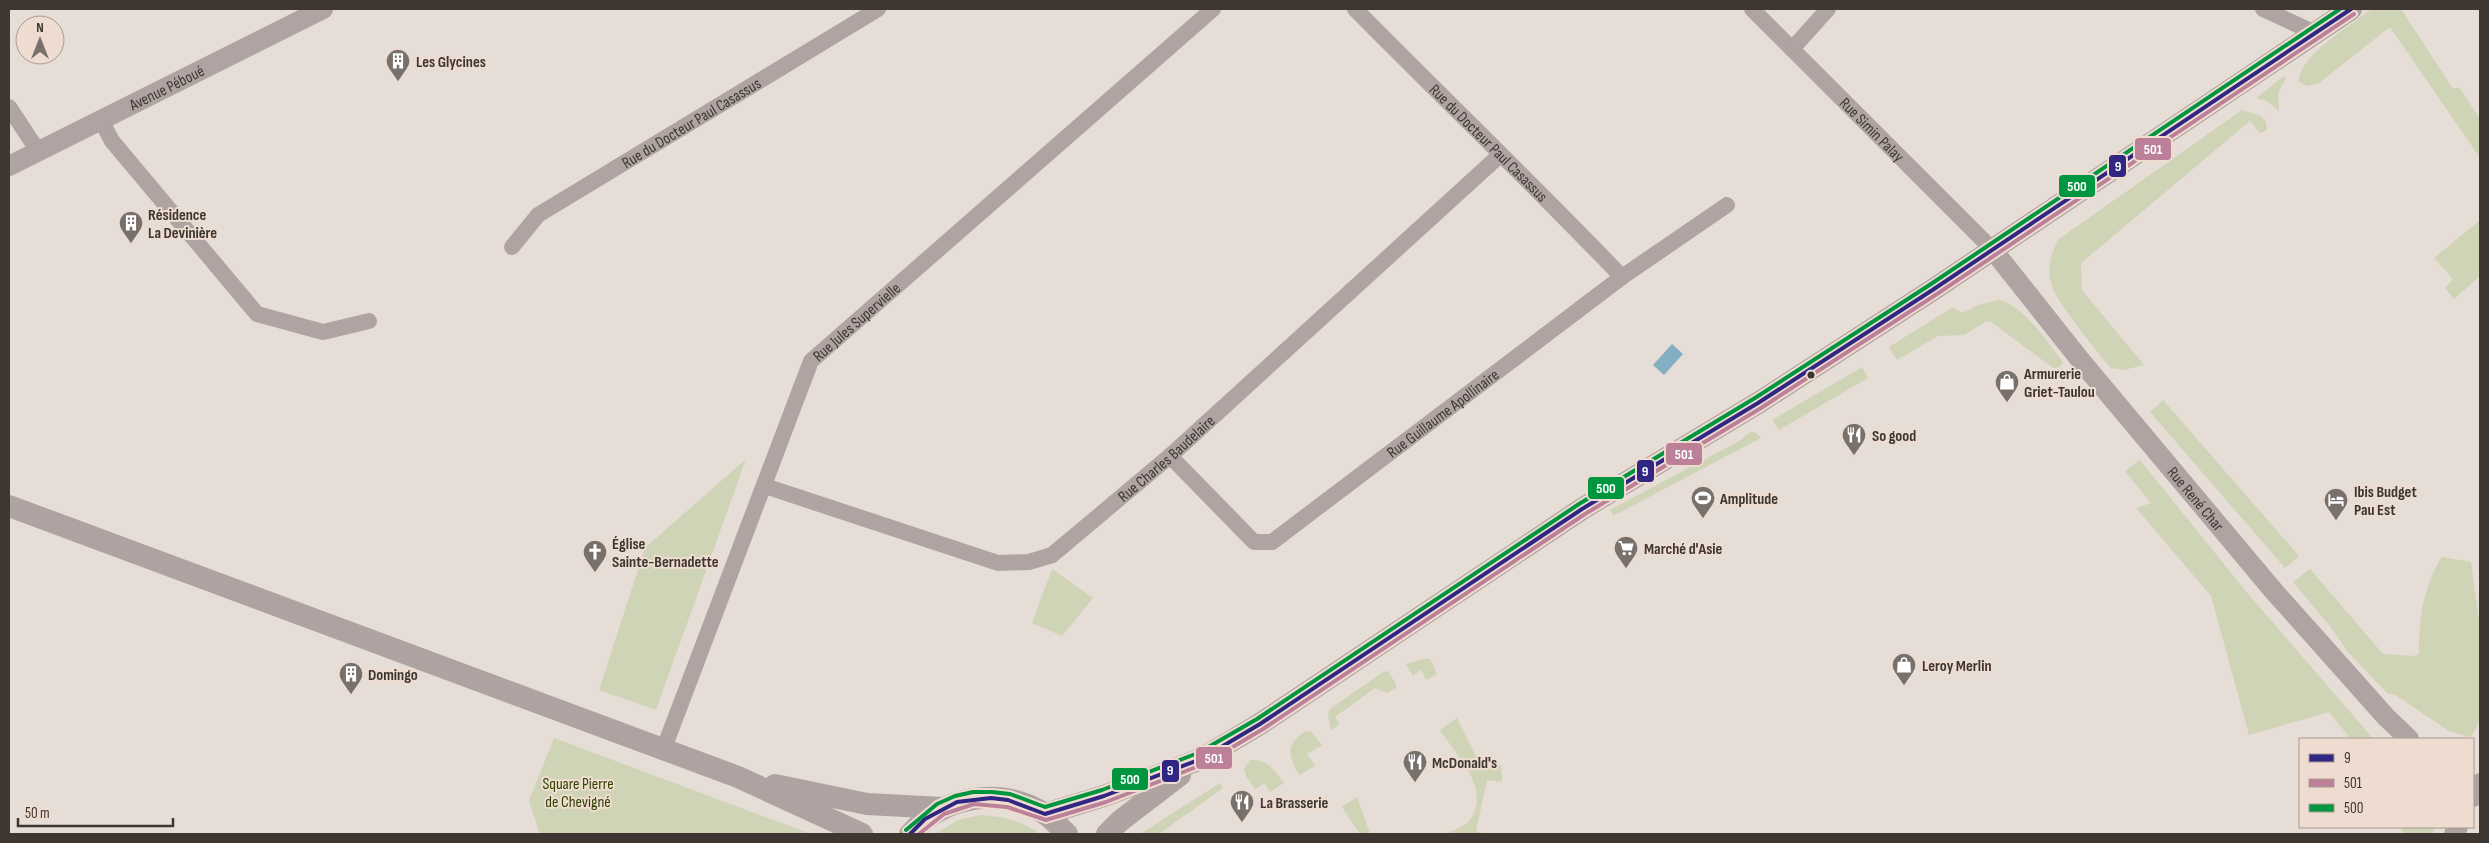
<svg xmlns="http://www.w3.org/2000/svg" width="2489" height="843" viewBox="0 0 2489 843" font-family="'Sofia Sans Condensed',sans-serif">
<rect width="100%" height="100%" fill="#e7ddd7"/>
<!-- green -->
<g fill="#ced4b5">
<path d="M2372,9h29l52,80 6,-2 21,32v39l-90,-131 -71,56 -12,3 -8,-4c-1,-26 55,-59 73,-73z"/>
<polygon points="2284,76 2286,78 2278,94 2279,112 2269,102 2256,98"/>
<path d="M2242,110l19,6 5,6 1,8 -7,3 -10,-12 -169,142 1,27 62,75 -20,5 -13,-2c-11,-12 -55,-68 -59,-81 -5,-16 -2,-34 7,-48z"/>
<polygon points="2480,220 2480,276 2454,299 2445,288 2453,279 2434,258"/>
<path d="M1999,300c27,7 47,41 64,62l-3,5 -7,1 -63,-47 -5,1 -21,13 -26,1 -41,24 -8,-13 64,-40 9,6 16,-8z"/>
<polygon points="1862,367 1868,378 1779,430 1772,420"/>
<polygon points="2163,400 2299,556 2285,568 2150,412"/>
<polygon points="1750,432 1755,432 1761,438 1613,516 1610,510 1741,440"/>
<polygon points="746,459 656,710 599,690 645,548"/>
<polygon points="2140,460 2249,595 2370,735 2369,739 2351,739 2329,712 2249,735 2211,596 2136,508 2151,503 2125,471"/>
<path d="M2442,557l29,5 9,66v92l-9,17 -22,-6 -52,-35 -10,-3 -39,-41 -19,-27 -36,-43 17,-13 73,85 31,2 5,-3c0,-34 4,-67 23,-96z"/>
<polygon points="1052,569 1093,598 1062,636 1032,623"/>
<polygon points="1422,659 1430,659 1437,674 1426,680 1421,669 1413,676 1406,664"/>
<polygon points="1388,671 1396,684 1396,688 1387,693 1375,688 1335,717 1340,724 1331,730 1328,714 1330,709 1383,672"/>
<path d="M1457,718l26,53 18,-7 1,18 -15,-2 -11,51 11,3h-40c6,-4 19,-8 23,-14 22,-31 -14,-65 -30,-90z"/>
<path d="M1306,731l5,1 11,13 -15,9 8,12 -16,9c-11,-20 -14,-31 7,-44z"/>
<polygon points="554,738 811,834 540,834 529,801"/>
<path d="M1250,760c18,-1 24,10 34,23l-14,9 -5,-9 -10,6 -9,-13 -2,-7z"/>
<polygon points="1220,783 1223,788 1159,834 1140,834"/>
<polygon points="1357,797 1370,834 1360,834 1342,807"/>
<path d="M981,815c23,2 40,5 59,19h-105l23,-14z"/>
<polygon points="2401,827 2436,827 2432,834 2403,834"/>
</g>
<!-- water -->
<polygon fill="#84aec3" points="1672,344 1683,354 1664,375 1653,365"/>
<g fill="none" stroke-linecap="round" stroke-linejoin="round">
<!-- minor -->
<g stroke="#afa4a2" stroke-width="16">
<path id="s1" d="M1355,9c89,90 180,177 267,268"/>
<path id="s2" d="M1752,9l241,241"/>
<polyline points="2263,9 2315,33"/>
<polyline points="1792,49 1828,9"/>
<polyline points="9,107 38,151"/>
<polyline points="101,120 112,141 257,314 323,332 369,321"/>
<path id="s3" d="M512,247l26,-32 340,-206"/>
<path id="s4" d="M1170,456l84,86h18l350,-265 105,-72"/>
<path id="s5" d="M765,486l233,77 31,-1 23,-7 118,-99 330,-301"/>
<path id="s6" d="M664,748l147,-387 402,-352"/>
</g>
<!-- tertiary -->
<g stroke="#afa4a2" stroke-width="20">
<path id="s7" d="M9,166l314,-157"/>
<path id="s8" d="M1993,250l88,111 191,228 114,128 23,22"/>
<polyline points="2473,797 2480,783"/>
<polyline points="2454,834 2458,827"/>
</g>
<!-- secondary -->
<g stroke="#afa3a1" stroke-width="22">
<polyline points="9,506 738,777 862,834"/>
<polyline points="775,785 867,804 942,808"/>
<polyline points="1045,814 1104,796 1201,759 1260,724 1582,509 1758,403 1934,289 2351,9"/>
<path d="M910,834c34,-38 89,-48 134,-21 8,5 15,14 23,21"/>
<polyline points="1107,834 1120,821 1180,775"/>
</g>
<defs>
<polyline id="bus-1" points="910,834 925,819 957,802 991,798 1008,800 1045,814 1104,796 1201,759 1260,724 1582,509 1758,403 1934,289 2351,9"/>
<polyline id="bus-2" points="919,834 944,814 974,804 1007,807 1046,820 1106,802 1204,764 1263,729 1585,514 1761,408 1937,294 2354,14"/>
<polyline id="bus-3" points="906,830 937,804 955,796 973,792 992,792 1010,794 1045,807 1102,790 1198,753 1257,719 1579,504 1755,398 1931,284 2340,9"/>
</defs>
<!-- bus-1 casing -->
<use href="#bus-1" stroke="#eedcd0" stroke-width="8"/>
<!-- bus-2 casing -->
<use href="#bus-2" stroke="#eedcd0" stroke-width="8"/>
<!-- bus-3 casing -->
<use href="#bus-3" stroke="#eedcd0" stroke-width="8"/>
<!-- bus-1 -->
<use href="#bus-1" stroke="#312783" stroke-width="4"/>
<!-- bus-2 -->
<use href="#bus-2" stroke="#bc8099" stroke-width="4"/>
<!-- bus-3 -->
<use href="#bus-3" stroke="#009640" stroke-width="4"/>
</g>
<!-- icons -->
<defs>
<symbol id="building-pin" viewBox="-11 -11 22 30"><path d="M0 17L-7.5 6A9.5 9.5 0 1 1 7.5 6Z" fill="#78706b" stroke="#eedcd0"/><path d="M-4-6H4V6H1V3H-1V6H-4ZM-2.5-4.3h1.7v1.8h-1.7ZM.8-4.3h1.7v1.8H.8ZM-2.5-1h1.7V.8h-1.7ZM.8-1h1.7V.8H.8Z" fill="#fff"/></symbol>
<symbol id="shop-pin" viewBox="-11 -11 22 30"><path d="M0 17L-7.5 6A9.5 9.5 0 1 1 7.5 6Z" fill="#78706b" stroke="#eedcd0"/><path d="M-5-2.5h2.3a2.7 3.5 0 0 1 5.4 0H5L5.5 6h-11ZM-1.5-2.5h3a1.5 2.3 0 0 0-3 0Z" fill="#fff"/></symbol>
<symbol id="restaurant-pin" viewBox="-11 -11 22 30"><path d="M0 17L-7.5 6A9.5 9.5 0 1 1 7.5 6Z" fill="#78706b" stroke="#eedcd0"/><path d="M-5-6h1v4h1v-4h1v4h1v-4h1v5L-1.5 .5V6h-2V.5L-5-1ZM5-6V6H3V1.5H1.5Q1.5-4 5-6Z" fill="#fff"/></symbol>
<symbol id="stadium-pin" viewBox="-11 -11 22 30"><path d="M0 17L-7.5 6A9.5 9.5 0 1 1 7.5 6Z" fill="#78706b" stroke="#eedcd0"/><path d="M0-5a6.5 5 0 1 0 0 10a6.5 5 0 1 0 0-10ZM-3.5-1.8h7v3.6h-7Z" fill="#fff"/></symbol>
<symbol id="hotel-pin" viewBox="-11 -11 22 30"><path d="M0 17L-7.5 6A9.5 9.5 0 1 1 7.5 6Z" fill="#78706b" stroke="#eedcd0"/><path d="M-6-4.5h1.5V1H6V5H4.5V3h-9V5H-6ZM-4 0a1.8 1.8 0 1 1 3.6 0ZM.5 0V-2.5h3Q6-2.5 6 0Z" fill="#fff"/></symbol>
<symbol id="supermarket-pin" viewBox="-11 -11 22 30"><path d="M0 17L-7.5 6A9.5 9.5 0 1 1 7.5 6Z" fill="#78706b" stroke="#eedcd0"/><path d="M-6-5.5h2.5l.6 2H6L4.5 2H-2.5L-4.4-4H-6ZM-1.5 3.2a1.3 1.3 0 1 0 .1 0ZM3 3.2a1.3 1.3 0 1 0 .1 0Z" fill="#fff"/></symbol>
<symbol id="church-pin" viewBox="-11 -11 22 30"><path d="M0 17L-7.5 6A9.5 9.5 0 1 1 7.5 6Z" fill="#78706b" stroke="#eedcd0"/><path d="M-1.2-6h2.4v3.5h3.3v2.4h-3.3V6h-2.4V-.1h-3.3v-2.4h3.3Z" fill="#fff"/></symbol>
</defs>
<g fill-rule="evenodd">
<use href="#building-pin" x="384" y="47" width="28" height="38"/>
<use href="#building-pin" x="117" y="209" width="28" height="38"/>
<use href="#shop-pin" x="1993" y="368" width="28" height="38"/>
<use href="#restaurant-pin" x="1840" y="421" width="28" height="38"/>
<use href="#stadium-pin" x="1689" y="484" width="28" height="38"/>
<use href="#hotel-pin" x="2322" y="486" width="28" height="38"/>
<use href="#supermarket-pin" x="1612" y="534" width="28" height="38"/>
<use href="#church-pin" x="581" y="538" width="28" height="38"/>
<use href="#shop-pin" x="1890" y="651" width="28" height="38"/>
<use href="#building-pin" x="337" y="660" width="28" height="38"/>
<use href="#restaurant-pin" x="1401" y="748" width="28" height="38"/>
<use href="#restaurant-pin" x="1228" y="788" width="28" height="38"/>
</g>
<!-- markers -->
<circle fill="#3d3631" stroke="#eedcd0" stroke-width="2" cx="1811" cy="375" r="4.5"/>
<g text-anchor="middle" stroke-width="4" stroke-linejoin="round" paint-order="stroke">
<!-- poi labels -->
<g font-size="16" font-weight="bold" fill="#3d3631" stroke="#eedcd0" text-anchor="start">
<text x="416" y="67">Les Glycines</text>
<text x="148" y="220">Résidence<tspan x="148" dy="18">La Devinière</tspan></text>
<text x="2024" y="379">Armurerie<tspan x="2024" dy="18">Griet-Taulou</tspan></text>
<text x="1872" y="441">So good</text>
<text x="2354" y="497">Ibis Budget<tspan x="2354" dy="18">Pau Est</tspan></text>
<text x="1720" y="504">Amplitude</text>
<text x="612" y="549">Église<tspan x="612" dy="18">Sainte-Bernadette</tspan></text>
<text x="1644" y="554">Marché d'Asie</text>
<text x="1922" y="671">Leroy Merlin</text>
<text x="368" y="680">Domingo</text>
<text x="1432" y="768">McDonald's</text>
<text x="1260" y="808">La Brasserie</text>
</g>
<!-- street labels -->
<g font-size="16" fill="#3d3631" stroke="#eedcd0">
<text dy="6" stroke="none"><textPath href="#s7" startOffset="176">Avenue Péboué</textPath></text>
<text dy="6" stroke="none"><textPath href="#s3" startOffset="220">Rue du Docteur Paul Casassus</textPath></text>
<text dy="6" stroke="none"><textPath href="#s2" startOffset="170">Rue Simin Palay</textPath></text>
<text dy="6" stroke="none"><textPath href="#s1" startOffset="189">Rue du Docteur Paul Casassus</textPath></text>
<text dy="6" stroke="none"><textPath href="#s6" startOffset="474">Rue Jules Supervielle</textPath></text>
<text dy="6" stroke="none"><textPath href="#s4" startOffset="352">Rue Guillaume Apollinaire</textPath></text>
<text dy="6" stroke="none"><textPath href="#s5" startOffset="450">Rue Charles Baudelaire</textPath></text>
<text dy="6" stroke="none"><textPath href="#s8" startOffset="321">Rue René Char</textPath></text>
</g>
<!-- park labels -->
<g font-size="16" fill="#304200" stroke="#eedcd0">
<text x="578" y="789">Square Pierre<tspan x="578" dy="18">de Chevigné</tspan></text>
</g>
</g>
<g stroke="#eedcd0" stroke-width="2">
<rect x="2134" y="137" width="38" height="24" rx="5" fill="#bc8099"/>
<rect x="2108" y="154" width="19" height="24" rx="5" fill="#312783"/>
<rect x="2058" y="174" width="38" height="24" rx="5" fill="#009640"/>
<rect x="1665" y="442" width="38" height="24" rx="5" fill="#bc8099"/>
<rect x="1636" y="459" width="19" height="24" rx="5" fill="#312783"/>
<rect x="1587" y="476" width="38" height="24" rx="5" fill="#009640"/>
<rect x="1195" y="746" width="38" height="24" rx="5" fill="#bc8099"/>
<rect x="1161" y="759" width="19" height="24" rx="5" fill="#312783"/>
<rect x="1111" y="767" width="38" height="24" rx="5" fill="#009640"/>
</g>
<g font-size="14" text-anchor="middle" font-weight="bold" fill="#fff">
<text x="2153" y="154">501</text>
<text x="2118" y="171">9</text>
<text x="2077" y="191">500</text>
<text x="1684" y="459">501</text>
<text x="1645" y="476">9</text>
<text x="1606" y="493">500</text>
<text x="1214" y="763">501</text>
<text x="1170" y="775">9</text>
<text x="1130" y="784">500</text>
</g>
<!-- border -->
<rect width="2489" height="843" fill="none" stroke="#3d3631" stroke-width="20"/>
<!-- legend -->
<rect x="2299" y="738" width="175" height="90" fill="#eedcd0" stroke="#a79a90"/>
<rect x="2309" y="754" width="25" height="8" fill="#312783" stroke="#a79a90"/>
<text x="2344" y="763" font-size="15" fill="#3d3631">9</text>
<rect x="2309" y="779" width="25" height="8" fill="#bc8099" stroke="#a79a90"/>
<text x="2344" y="788" font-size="15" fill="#3d3631">501</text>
<rect x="2309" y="804" width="25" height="8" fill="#009640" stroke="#a79a90"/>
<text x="2344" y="813" font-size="15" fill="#3d3631">500</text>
<!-- north arrow -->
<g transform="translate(40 40)"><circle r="24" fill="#eedcd0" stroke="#a79a90"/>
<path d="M0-4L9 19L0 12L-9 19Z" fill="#78706b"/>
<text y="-8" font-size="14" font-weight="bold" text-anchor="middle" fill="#3d3631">N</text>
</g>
<!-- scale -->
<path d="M18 818v8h155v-8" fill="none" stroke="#3d3631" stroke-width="2.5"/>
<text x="25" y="818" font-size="15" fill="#3d3631" stroke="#eedcd0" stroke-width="4" paint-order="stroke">50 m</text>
</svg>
